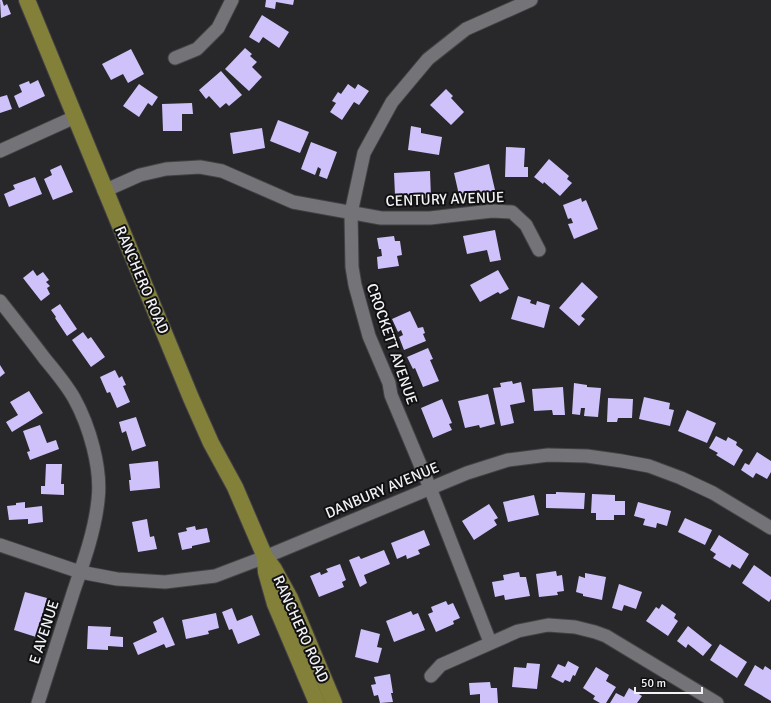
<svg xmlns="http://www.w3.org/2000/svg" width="771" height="703" viewBox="0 0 771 703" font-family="Signika,sans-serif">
<rect width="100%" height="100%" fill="#28272a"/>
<!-- building -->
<g fill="#cfc1fa">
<polygon points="0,0 2,0 4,6 7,4 11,14 1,18"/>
<polygon points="266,0 294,0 293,5 276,2 275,9 265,7"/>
<polygon points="262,15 289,32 279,48 263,37 259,43 249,37"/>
<polygon points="245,48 252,54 250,56 257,62 252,67 262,77 249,91 225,69"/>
<polygon points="131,49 144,74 128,83 123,74 111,80 102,64"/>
<polygon points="221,71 242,95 229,106 226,103 220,108 209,96 206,99 199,90"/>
<polygon points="38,80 45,96 19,108 14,96 22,92 19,85 29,81 30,84"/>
<polygon points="139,84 158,97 152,106 148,103 139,117 123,106"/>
<polygon points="348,84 355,89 358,84 369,91 359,105 354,102 342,120 330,112 336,103 332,101 338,92 341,94"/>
<polygon points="446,89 453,96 451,98 464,112 451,125 430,105"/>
<polygon points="7,95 12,109 0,113 0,97"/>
<polygon points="192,103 193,114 182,114 182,131 163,131 162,104"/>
<polygon points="278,120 309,132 300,153 270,141"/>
<polygon points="411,126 421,128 421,133 442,137 439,155 408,150"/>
<polygon points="262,128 265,148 233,154 230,133"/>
<polygon points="311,142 337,152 327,179 319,176 321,169 318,167 315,175 301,169"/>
<polygon points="506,147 525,148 524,167 528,167 528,177 505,177"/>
<polygon points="549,159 569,176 567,179 572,183 560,196 544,182 543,184 534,177"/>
<polygon points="489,164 495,190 480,194 479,190 459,195 454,173"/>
<polygon points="61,165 73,192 53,200 44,179 52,175 50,170"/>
<polygon points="430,171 431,198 416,199 415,195 395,195 394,173"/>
<polygon points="35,177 42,194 9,207 4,194 15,189 13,185"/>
<polygon points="581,198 582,202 586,200 598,229 574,239 568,224 573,223 571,218 568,219 563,205"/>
<polygon points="495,230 501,260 490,262 487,250 467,254 463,236"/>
<polygon points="394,236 395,241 400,241 402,255 397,256 399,266 378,269 377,257 382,256 381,249 379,249 377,238"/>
<polygon points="33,270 37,276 43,272 49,280 46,282 50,286 47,288 50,294 41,301 23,278"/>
<polygon points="498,270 509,289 500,294 498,292 480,302 470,285"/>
<polygon points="582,282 598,297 581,316 585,319 579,326 559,308"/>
<polygon points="518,296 531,300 530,303 536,305 537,301 550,305 544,328 511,319"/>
<polygon points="60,304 77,329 67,336 55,318 56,317 51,310"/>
<polygon points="410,311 418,328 423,327 425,333 423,334 426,341 404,350 399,337 403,335 401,330 398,332 392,319"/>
<polygon points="83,332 88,339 91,337 105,357 91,367 72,340"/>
<polygon points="428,348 433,359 430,360 439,381 423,387 415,368 413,369 407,357"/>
<polygon points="0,365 5,373 0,377"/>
<polygon points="115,370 119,378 122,376 126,385 123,386 130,402 117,408 110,392 107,393 100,377"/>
<polygon points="512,381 513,384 521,382 525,402 510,405 514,423 501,426 493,388 501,387 500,383"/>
<polygon points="574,383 587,385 587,387 601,388 598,417 584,416 585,408 581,408 580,415 572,414"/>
<polygon points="563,387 565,415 553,415 552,410 534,411 532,389"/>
<polygon points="29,391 43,413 12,432 6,422 18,415 10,402"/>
<polygon points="488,394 495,424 480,428 479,425 465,428 458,401"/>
<polygon points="644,397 670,403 669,409 674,410 670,426 639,419"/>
<polygon points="608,398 633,399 632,418 618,418 617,422 607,422"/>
<polygon points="442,399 452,423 449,424 452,430 433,438 421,408"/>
<polygon points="687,410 716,423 707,443 678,431"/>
<polygon points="136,417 146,446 132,451 126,431 122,433 119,422"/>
<polygon points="40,425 47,443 56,440 59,449 30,460 27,452 30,451 23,431"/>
<polygon points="716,436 726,441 728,437 737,442 736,445 743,450 734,466 716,455 718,453 709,448"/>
<polygon points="757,452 771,461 771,472 767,479 756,473 753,478 741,470 745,463 749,465"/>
<polygon points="158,461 160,488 130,491 129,480 131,480 129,464"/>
<polygon points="46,464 62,464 61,484 64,484 64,495 41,494 41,486 45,486"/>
<polygon points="556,492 585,493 584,509 546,508 546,494 556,494"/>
<polygon points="592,494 615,495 615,501 625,501 625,515 614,515 614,520 596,520 596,513 591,513"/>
<polygon points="534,495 539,515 508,522 503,502"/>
<polygon points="25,502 25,508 42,506 43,522 28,524 28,519 9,520 7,506 16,505 16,503"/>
<polygon points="638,502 671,511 667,526 657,523 656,528 643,525 645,519 634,516"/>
<polygon points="489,504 498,518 494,520 497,525 474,540 462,521"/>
<polygon points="685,518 712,530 705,545 678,532"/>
<polygon points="147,519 150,537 154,536 157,549 138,552 132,522"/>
<polygon points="195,526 196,530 207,528 210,542 192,546 192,548 182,550 178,533 187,531 186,528"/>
<polygon points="424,530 430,545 418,550 420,554 407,559 406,555 397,559 391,543"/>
<polygon points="719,535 749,554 740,569 732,564 730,568 713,558 716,554 710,550"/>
<polygon points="384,550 390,564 364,575 367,583 360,587 349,560 359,556 361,559"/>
<polygon points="340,564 346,580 342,582 344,587 319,597 310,576 320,572 321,575 328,572 326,569"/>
<polygon points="754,565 771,577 771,599 769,602 742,583"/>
<polygon points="556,571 557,576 562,575 564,591 557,592 558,595 539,597 536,574"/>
<polygon points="519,572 520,577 526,577 530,596 505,600 504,595 495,597 492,582 504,580 503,575"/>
<polygon points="585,573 606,577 602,600 583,596 583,594 576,592 579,576 585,578"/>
<polygon points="619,584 642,592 636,609 624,605 622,611 612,608"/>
<polygon points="25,592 47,598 36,637 14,630"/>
<polygon points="446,601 448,605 453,603 460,618 453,621 454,624 436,632 428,614 433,612 431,607"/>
<polygon points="662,604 676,614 674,618 678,621 668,636 646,621 656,607 659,609"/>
<polygon points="232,608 237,621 252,615 260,635 238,644 232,629 229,630 222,612"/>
<polygon points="411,611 413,615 418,613 425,630 394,642 386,621"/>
<polygon points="216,613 219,628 208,631 209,634 186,639 182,620"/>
<polygon points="163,617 175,645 166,648 164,644 138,655 133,643 157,632 153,622"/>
<polygon points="88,626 111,627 110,636 123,637 123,647 108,646 108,650 87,649"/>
<polygon points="688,626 712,645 703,656 688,644 686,648 677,641"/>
<polygon points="361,629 380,634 377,647 382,648 378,663 355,657"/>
<polygon points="720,644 747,662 737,678 710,660"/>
<polygon points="568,661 579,667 575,676 573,675 570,682 565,680 563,683 551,677 558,664 565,667"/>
<polygon points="527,663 540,664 537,689 512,687 514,667 526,668"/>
<polygon points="755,665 763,670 765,666 771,670 771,701 744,685"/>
<polygon points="596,667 609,675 606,681 616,687 606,703 600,703 593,699 595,696 583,688"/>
<polygon points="390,674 393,693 391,693 393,702 380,703 378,695 374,696 371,685 376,684 374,677"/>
<polygon points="490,682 491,688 497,688 498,703 480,703 480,694 470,695 469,683"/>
<polygon points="629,688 642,696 637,703 610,703 616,693 624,697"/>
</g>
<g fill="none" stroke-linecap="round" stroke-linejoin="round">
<defs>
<g id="minor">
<polyline points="175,58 197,49 218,28 232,0"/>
<polyline points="0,151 75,117"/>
<polyline points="104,191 140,175 166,169 200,167 222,171 293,202 381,218 430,218 492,211 512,212 526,225 539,250"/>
<path d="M0,301c15,19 30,38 45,58 10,12 21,25 29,39 15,27 28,70 24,102 -3,30 -14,61 -24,90 -12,38 -24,75 -36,113"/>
<polyline points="0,545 80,572 117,579 165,582 215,576 265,557 467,473 508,460 548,455 587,456 622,461 649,466 681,478 713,493 771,528"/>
<polyline points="490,642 430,488 391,395 389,383 369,336 355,285 352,267 351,213 364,153 392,102 428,59 466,29 531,0"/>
<polyline points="431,676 441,665 518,631 548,625 575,627 595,632 606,636 717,703"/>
</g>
<g id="major">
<polyline points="27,0 191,398 211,443 235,487 265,557 274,569 290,598 334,703"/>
<polyline points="265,560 266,572 275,604 317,703"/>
</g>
</defs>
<!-- minor casing -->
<use href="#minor" stroke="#434244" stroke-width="15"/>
<!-- major casing -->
<use href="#major" stroke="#434244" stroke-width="18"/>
<!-- minor -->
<use href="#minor" stroke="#747377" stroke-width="13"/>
<!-- major -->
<use href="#major" stroke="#83803a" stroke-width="16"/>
</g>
<g text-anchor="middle" stroke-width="4" stroke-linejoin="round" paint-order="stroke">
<!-- street labels -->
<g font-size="15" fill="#f3f2f4" stroke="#111012">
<text transform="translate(445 199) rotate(-2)" y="5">CENTURY AVENUE</text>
<text transform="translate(142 280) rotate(67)" y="5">RANCHERO ROAD</text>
<text transform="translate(392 344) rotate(71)" y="5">CROCKETT AVENUE</text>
<text transform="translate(382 490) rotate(-23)" y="5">DANBURY AVENUE</text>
<text transform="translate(301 629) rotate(66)" y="5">RANCHERO ROAD</text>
<text transform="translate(44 632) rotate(-72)" y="5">E AVENUE</text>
</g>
</g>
<!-- scale -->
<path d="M635 687v6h67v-6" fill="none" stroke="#f3f2f4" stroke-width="2"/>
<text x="641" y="687" font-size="12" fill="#f3f2f4" stroke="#111012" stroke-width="3" paint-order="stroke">50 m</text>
</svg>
